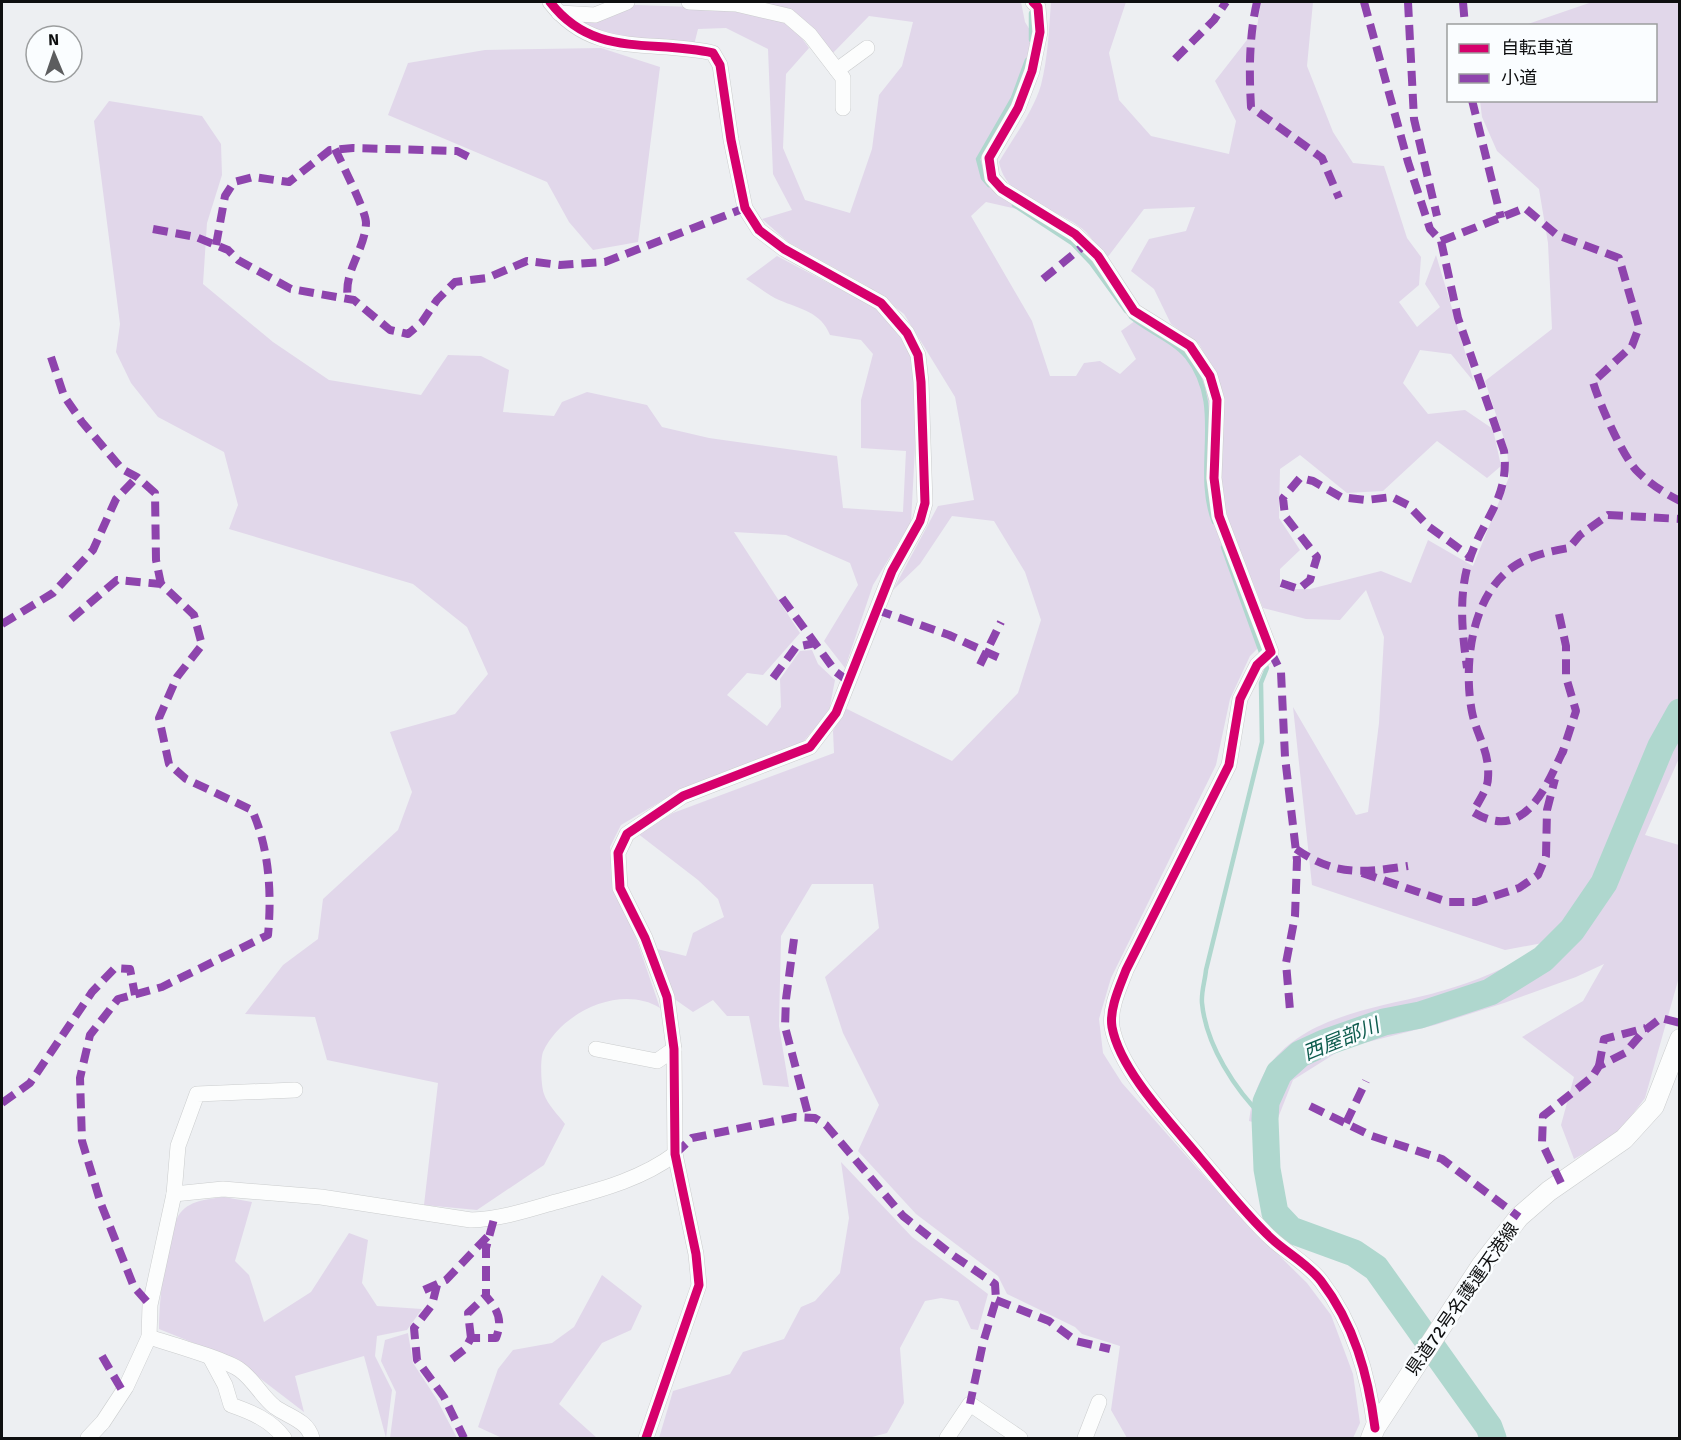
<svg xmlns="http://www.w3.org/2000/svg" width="1681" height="1440" viewBox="0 0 1681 1440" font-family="Signika,'Noto Sans JP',sans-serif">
<rect width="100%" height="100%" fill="#edeff2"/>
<!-- green -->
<g fill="#e1d7ea">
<polygon points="750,2 1021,2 1025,22 1036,40 987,178 1030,212 986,202 971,216 1032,321 1050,376 1076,376 1084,363 1100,361 1120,374 1136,359 1121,331 1139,318 1187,347 1204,376 1212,402 1211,479 1262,644 1250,656 1230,699 1216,765 1111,978 1099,1019 1103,1053 1122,1083 1241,1218 1307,1283 1331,1315 1353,1374 1360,1423 1353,1438 1127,1438 1111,1410 1120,1346 1082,1334 1075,1327 1007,1294 998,1276 916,1214 858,1151 879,1105 843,1033 825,977 879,928 873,884 812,884 781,936 779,1026 789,1087 763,1085 749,1016 727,1016 713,1000 693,1012 673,998 657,949 686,956 693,933 724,917 718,899 698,880 637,833 673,813 834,753 833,731 845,708 952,761 1018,693 1041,620 1025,572 994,521 952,516 920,564 893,590 938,506 974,500 955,397 904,314 867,286 788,242 762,219 792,210 773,174 768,49 726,28 698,29 694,45 596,33 570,18 599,19 635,5 724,8 782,20 793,26 809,48 786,74 783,148 805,200 850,213 872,149 879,95 902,66 913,22 869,16 831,55 815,34"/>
<path d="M1051,2h75l-17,51 10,47 32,36 78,18 7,-33 -21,-40 42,-54 4,-25h52l-6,64 26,66 20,31 31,3 23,72 14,19 -2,28 -20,17 18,25 23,-20 -15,-23 11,-29 38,127 -23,-28 -31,-4 -17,33 25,31 37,-4 28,19 8,37 -14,12 -50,-37 -54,50 -36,2 -47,-38 -20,14 -1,49 21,32 -20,19v20h30l71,-18 30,12 17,-43 45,26 36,-89 -2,-29 -22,-67 67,-52 -4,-86 -9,-54 -42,-38 -15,-34 -2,-16 176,-1v-74l-131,-1 67,-23h87l1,754 -35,79 34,10v132l-34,121 -29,38 -42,23 -13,-34 13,-48 -52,-40 61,-36 21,-37 -28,13 -72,26 -69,22 -91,23 -51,32 -19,48 -25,-7c12,-98 104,-108 182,-127 41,-11 83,-27 117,-52l-43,8 -193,-65 -19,-178 63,108 12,-3 11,-89 5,-86 -18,-47 -26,30 -34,-1 -43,-11 -35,-86 -8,-44 4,-76 -6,-24 -19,-34 -28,-20 -17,-35 -23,-18 18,-32 37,-8 9,-24 -51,2 -37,49c-7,-9 -14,-18 -21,-26 -27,-25 -80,-30 -87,-70 14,-24 34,-50 42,-77 7,-27 8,-56 10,-83z"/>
<polygon points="601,48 660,67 638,242 593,250 569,222 547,182 388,115 408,63 485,50"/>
<path d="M109,101l93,15 19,28 1,31 -15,48 -4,61 70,58 56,38 92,15 27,-40 33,1 28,14 -6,42 51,4 8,-14 25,-10 60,13 15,22 47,11 128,18 6,52 60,4 3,-61 -45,-3v-48l12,-46 -12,-14 -31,-5c-9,-23 -30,-26 -51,-35 -11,-5 -22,-14 -33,-21l31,-23 97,51 26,27 13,26 3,70 -5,92 -38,63 -28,83 -21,-27 34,-56 -8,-22 -64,-28 -52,-3 66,101 -37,42 -16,-2 -20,22 40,31 14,-19 -1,-28 20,-28 12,-1 6,14 17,16 -6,31 -26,31 -121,47 -61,36 -11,22 5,38 16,38 29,85c-39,-24 -99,4 -117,44 -3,8 -2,34 1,42 3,10 15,22 21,30l-21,41 -67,45 -53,-5 14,-122 -111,-23 -12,-43 -70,-3 38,-49 35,-26 5,-40 75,-69 14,-38 -22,-60 65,-18 33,-40 -21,-47 -54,-43 -184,-55 9,-24 -14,-53 -66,-35 -27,-34 -15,-31 4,-28 -26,-203z"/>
<polygon points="841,1162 912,1237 988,1294 978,1330 971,1329 958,1301 941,1298 925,1301 900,1348 904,1403 887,1433 868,1438 659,1438 673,1391 730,1374 743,1352 784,1339 801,1307 815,1301 840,1273 849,1218"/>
<path d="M224,1197l28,5 -17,59 14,14 15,47 47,-30 38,-59 19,7 -6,43 15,23 45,3 -15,21 -30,6 -2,20 17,34 -6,48 -22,-82 -69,20 9,36 -68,-52 -77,-31c0,-26 6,-98 22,-117 10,-12 29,-13 43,-15z"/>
<polygon points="602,1275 642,1306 631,1330 602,1343 559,1404 597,1438 502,1438 478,1427 498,1369 513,1350 552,1343 574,1327"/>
<polygon points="408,1333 413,1363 436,1398 457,1438 390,1438 396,1392 381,1361 385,1340"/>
</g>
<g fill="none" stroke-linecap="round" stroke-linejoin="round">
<!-- stream -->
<g stroke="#afd7ce" stroke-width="4.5">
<polyline points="1031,40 1031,13"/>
<polyline points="989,185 983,178 978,159 1013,98 1027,60"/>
<polyline points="1014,205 1072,243 1091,263 1126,311"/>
<path d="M1131,317c17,14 43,24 56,40 39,49 6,111 27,165"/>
<polyline points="1223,547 1262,655"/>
<path d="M1265,1119c-30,-29 -59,-74 -63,-116 -1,-11 3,-22 4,-33l56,-228 -1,-59 6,-15 -2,-5"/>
</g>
<!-- river -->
<polyline stroke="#afd7ce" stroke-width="27" points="1493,1438 1489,1427 1376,1268 1354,1253 1291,1230 1275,1213 1267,1169 1265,1119 1266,1102 1279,1073 1300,1054 1324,1043 1384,1022 1420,1015 1490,992 1543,959 1572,930 1604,883 1661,746 1680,712"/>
<defs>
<g id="minor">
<path d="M550,2c44,57 101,37 163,51l7,12 11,75 14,68 14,22 25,19 97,54 26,30 11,22 3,27 4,121 -5,18 -28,50 -56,142 -26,34 -127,49 -56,38 -9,19 2,35 25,50 22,59 7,52 1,105 21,100 3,31 -53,153"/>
<polyline points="689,2 736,4 788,16 810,35 843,78 843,108"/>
<path d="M1033,2l5,5 2,25 -8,39 -14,37 -29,50 3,20 10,11 73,45 23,22 36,55 56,35 20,30 7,24 -3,78 5,38 52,136 -14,13 -17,34 -11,66 -103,205c-6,16 -17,39 -14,57 8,44 60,97 88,131 23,27 46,57 72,81 15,14 36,25 49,42 33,43 47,93 54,147"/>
<polyline points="559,13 595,15 627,2"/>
<polyline points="837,70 867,48"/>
<polyline points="596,1049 657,1061 674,1049"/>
<polyline points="174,1194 178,1146 197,1094 295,1090"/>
<path d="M149,1337c21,7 76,22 91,33 14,10 22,27 35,37 14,10 32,13 37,31"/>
<path d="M211,1359l14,26 6,20c20,7 40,15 53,33"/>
<path d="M88,1438l15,-16 23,-35 23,-50 1,-32 24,-111 49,-5 98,8 150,23c28,-1 54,-9 81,-17 43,-12 87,-22 123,-49"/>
<polyline points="947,1438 970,1404 1020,1438"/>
<polyline points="1085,1438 1099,1402"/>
</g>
<polyline id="major" points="1371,1438 1375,1428 1481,1266 1519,1217 1549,1191 1624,1139 1654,1106 1680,1039"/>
</defs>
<!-- minor casing -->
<use href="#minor" stroke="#cbcdce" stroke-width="16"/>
<!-- major casing -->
<use href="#major" stroke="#cbcdce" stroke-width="21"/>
<!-- minor -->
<use href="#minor" stroke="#fcfdfd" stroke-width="15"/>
<!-- major -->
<use href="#major" stroke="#fcfdfd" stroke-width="20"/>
<!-- quiet -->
<g stroke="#8e44ad" stroke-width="8" stroke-dasharray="15 8" stroke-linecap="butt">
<path d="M1257,2c-8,34 -8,70 -6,105l71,51 17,40"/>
<path d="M1364,2l44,160 22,67 11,12 17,77 46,133c6,46 -21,68 -34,107 -12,36 -8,73 -3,110"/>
<polyline points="1408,2 1414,119 1437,216"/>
<polyline points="1463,2 1465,26"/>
<polyline points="1175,59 1214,20 1226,2"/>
<polyline points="1472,100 1501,218"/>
<path d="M335,149c7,15 31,62 31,74 -1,27 -23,49 -18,76"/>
<polyline points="153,229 196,237 228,250 238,260 291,289 354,300 390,330 408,334 422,322 437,300 455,282 487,278 527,261 560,265 605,262 745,208"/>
<path d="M1441,241l84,-33 32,27 62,23 20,69 -7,19 -39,36c6,21 30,75 44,89 12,12 27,22 43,30"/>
<polyline points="216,245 225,196 234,182 253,177 289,182 330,150 353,148 457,151 469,157"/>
<polyline points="1043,279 1086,244"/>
<polyline points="51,357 64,396 82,422 122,469 137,477 155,493 156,560 161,584"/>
<polyline points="1281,583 1299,589 1310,580 1317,557 1285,516 1283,498 1300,478 1313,481 1341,497 1366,500 1392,497 1408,505 1428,526 1471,557"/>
<polyline points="782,598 836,672 848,681"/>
<polyline points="877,610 949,635 1004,660"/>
<polyline points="1559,614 1566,646 1566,677 1576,711 1562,754"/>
<path d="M71,619l46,-39 44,4 33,31 8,30 -25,32 -18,41 10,46 17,15 66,31c17,38 20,83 16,125l-106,52 -44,12 -28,36 -10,43 2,63 19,63 33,83 16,18"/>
<polyline points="2,624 53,593 93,550 116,499 137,477"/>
<polyline points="1271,652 1281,672 1285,757 1297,860 1295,916 1286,963 1290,1010"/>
<polyline points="980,665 1001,622"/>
<polyline points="773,678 796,647 815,643"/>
<path d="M1564,749c-18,37 -39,95 -91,63 5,-10 15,-23 15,-34 2,-27 -11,-41 -16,-66 -9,-47 -1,-119 44,-147 16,-10 35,-14 53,-17l11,-13 28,-20 72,4"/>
<path d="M1296,849c39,27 66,24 112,17"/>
<polyline points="1362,873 1448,902 1476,902 1519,888 1538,875 1546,856 1547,810 1555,779"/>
<polyline points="794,939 786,999 785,1027 809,1118"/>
<polyline points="1599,1066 1604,1039 1646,1028"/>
<polyline points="2,1103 30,1083 92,992 115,968 130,969 135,995"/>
<polyline points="1310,1106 1372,1136 1442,1159 1519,1217"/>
<polyline points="1346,1123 1366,1081"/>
<polyline points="675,1154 692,1138 795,1117 815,1118 826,1125 903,1216 951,1254 995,1284 996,1300 983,1343 970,1404"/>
<polyline points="1561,1183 1542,1143 1543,1116 1592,1077 1599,1066 1625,1053 1644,1031 1661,1018 1680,1023"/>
<polyline points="437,1285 432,1305 414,1328 417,1360 444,1397 464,1438"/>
<polyline points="424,1290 446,1280 488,1236"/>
<polyline points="996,1300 1049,1321 1076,1341 1110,1349"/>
<polyline points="471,1338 468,1313 486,1296"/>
<polyline points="102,1356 123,1392"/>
<path d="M452,1359l13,-10 6,-11h25c7,-18 2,-28 -10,-42v-48l8,-29"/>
</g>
<defs>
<g id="cycleway">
<path d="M550,2c44,57 101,37 163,51l7,12 11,75 14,68 14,22 25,19 97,54 26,30 11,22 3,27 4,121 -5,18 -28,50 -56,142 -26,34 -127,49 -56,38 -9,19 2,35 25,50 22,59 7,52 1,105 21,100 3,31 -53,153"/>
<path d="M1033,2l5,5 2,25 -8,39 -14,37 -29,50 3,20 10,11 73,45 23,22 36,55 56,35 20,30 7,24 -3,78 5,38 52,136 -14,13 -17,34 -11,66 -103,205c-6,16 -17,39 -14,57 8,44 60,97 88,131 23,27 46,57 72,81 15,14 36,25 49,42 33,43 47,93 54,147"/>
</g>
</defs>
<!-- cycleway casing -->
<use href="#cycleway" stroke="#fafdff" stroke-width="13"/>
<!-- cycleway -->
<use href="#cycleway" stroke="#d6006c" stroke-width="9"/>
</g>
<g text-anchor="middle" stroke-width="5" stroke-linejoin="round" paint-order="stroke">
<!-- street labels -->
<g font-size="18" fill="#0e0f10" stroke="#fafdff">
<text transform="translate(1462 1299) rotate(-55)" y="6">県道72号名護運天港線</text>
</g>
<!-- water labels -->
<g font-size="20" font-style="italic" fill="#0e5c4e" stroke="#fafdff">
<text transform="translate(1341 1039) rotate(-22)" y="7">西屋部川</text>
</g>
</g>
<!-- border -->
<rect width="1681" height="1440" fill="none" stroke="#0e0f10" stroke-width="6"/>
<!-- legend -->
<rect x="1447" y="24" width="210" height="78" fill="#fafdff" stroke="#9c9e9f" stroke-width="1.5"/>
<rect x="1459" y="44" width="30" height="9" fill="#d6006c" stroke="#9c9e9f" stroke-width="1.5"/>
<text x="1501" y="54" font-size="18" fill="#0e0f10">自転車道</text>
<rect x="1459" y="74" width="30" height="9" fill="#8e44ad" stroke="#9c9e9f" stroke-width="1.5"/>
<text x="1501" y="84" font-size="18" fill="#0e0f10">小道</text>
<!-- north arrow -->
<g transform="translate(54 54) rotate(358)"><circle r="28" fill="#fafdff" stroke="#9c9e9f" stroke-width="1.5"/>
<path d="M0-4.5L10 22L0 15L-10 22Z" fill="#5c5d5f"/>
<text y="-9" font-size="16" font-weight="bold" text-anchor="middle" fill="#0e0f10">N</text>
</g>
</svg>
